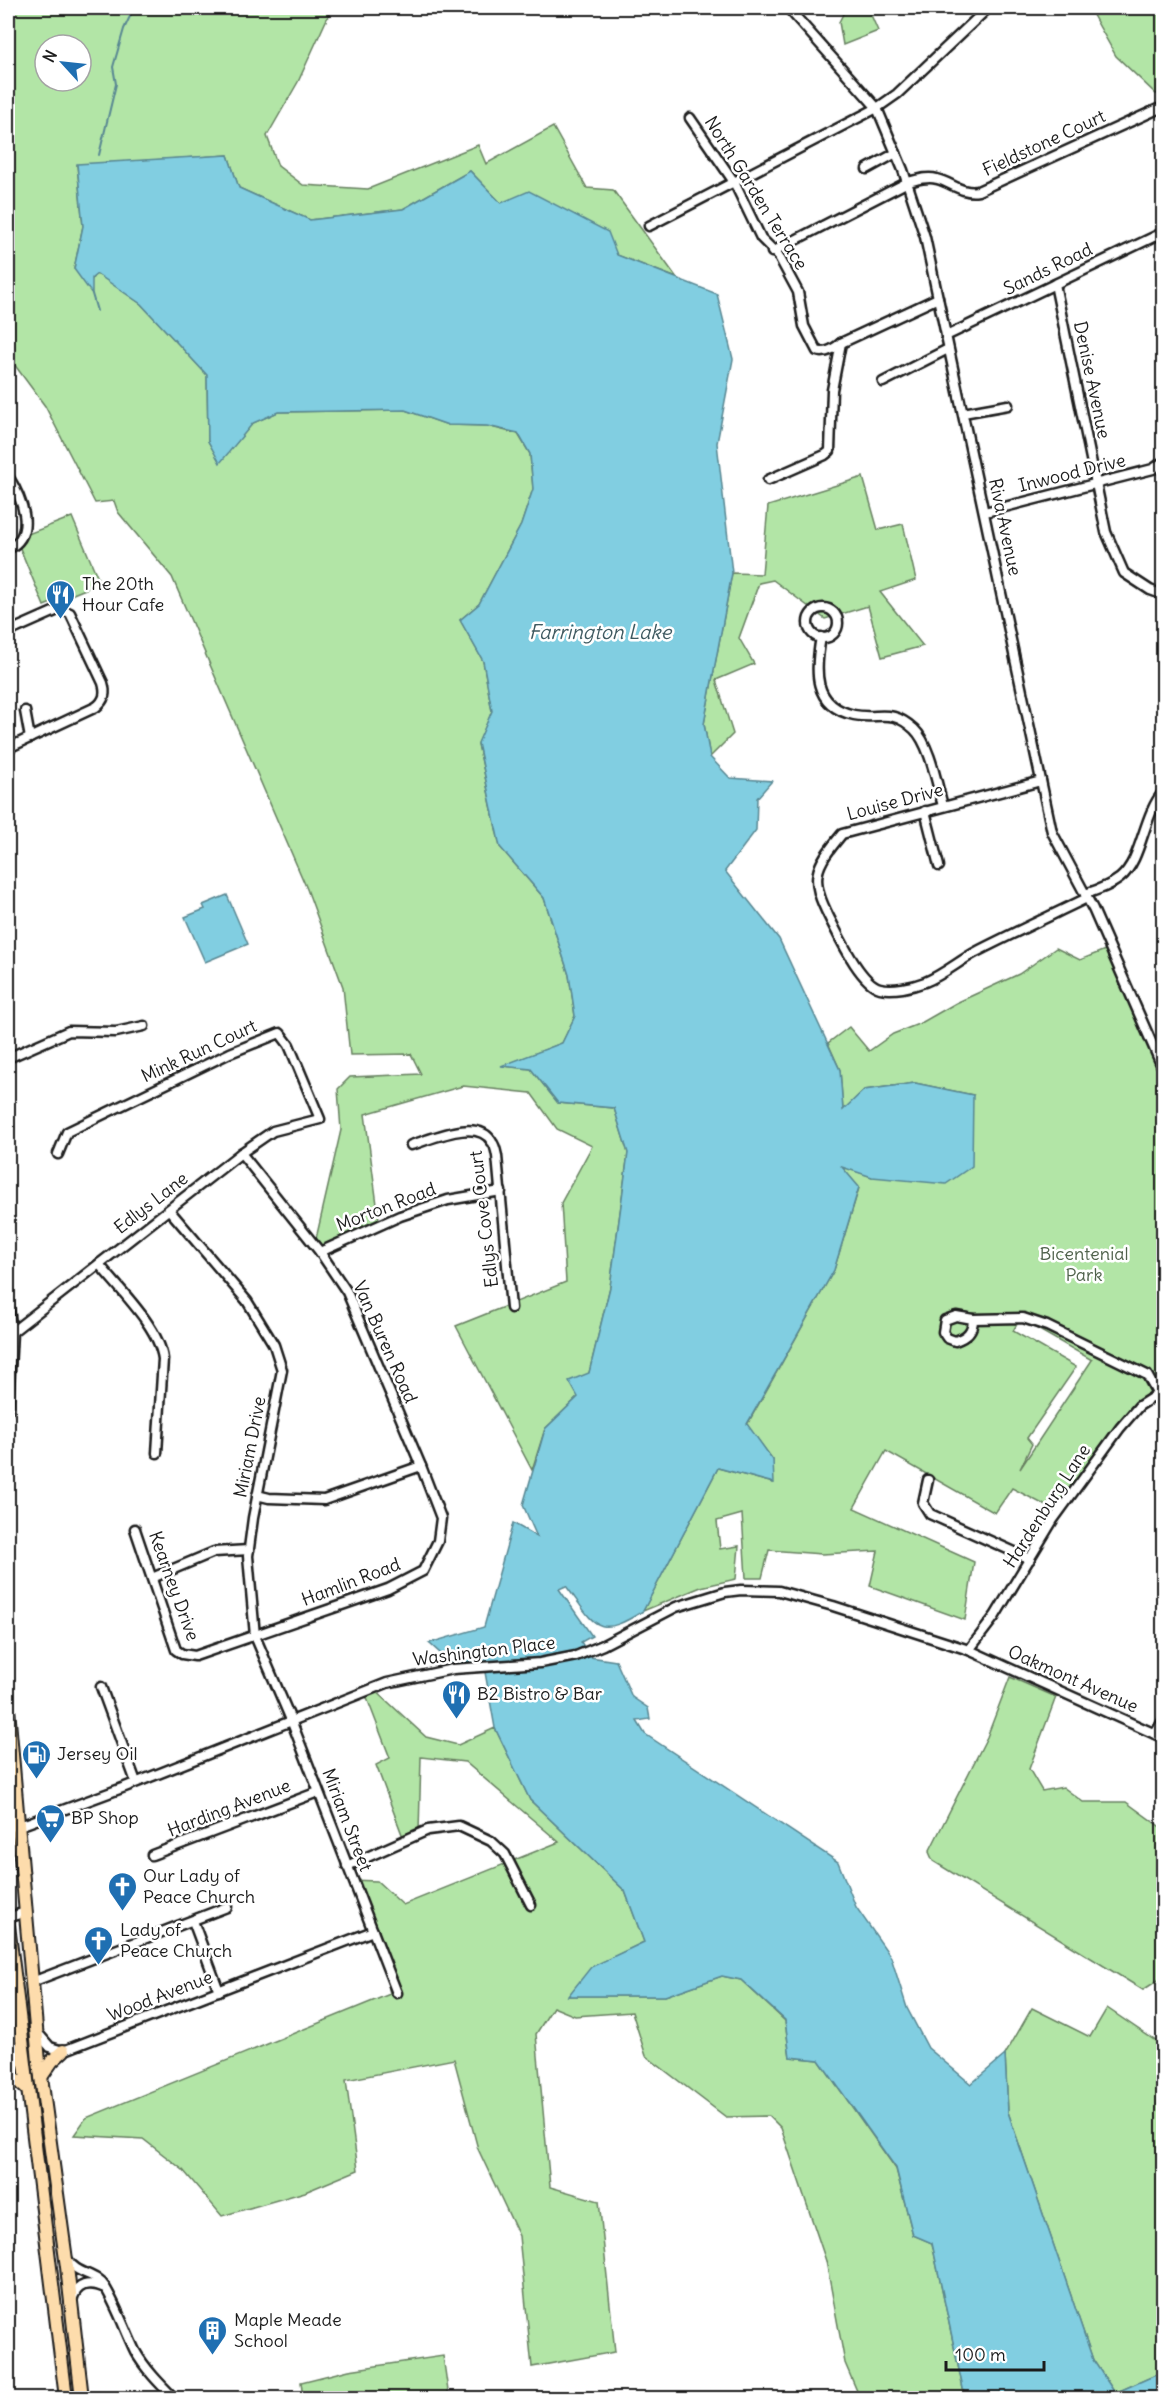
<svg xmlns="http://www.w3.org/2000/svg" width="1171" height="2406" viewBox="0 0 1171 2406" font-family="Delius,sans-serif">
<rect width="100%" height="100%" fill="#fff"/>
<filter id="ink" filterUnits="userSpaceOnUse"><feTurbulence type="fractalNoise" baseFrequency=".0167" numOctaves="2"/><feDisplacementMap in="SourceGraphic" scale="12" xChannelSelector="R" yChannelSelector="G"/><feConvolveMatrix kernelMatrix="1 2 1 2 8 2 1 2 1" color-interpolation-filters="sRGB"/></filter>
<g filter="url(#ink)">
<!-- green -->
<g fill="#b2e5a6" stroke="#678061" stroke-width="1.5" fill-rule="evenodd">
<path d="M8,8h334l-12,4 -32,70 -31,54 11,30 25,19 65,4 110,-44 8,19 67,-37 34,61 26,2 64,88 -60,-23 -116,-52 -31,-32 -67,38 -93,11 -71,-32 -11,-33 -151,10 6,61 -9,43 17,12 4,-7 6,2 40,28 66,71 1,66 12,21 33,-39 25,-11 127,-2 43,15 39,1 31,8 12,20 3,35 -12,36 -42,79 -19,16 23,41 9,50 -14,33 22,103 44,51 25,77 6,41 -13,27 -59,23 28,3 27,34 56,5 14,45 -18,134 -21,86 -11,24 -33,32 -13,41 -76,-144 110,-44 -5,-79 31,-57 -35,-17 -26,-36 -68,-7 -98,28 15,113 -58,24 -7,-8 26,-113 -3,-41 12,-12 71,-3 -10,-20 -61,1 -7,-68 -36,-98 -135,-312 -54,-65 -4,-11 -19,2 -50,-97 -37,-50zM45,45h36v36h-36z"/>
<polygon points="846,8 868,8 878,31 843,45 839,22"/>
<polygon points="1089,8 1163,8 1163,91 1156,94 1116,56"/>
<polygon points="863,477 878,530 903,524 916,580 880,592 923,646 882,657 868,606 825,619 773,580 759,583 739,638 754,664 716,680 733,734 710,757 704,724 732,573 762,574 768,506"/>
<polygon points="72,517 100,583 44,606 17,541 20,537"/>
<path d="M1056,948l24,12 25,-10 58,117v321l-25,14 -80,110 -46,-24 -17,25 -109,-62 -32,57 120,54 -9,58 -95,-34 8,-35 -56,3 -53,-4 -7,28h-16l-4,-64 -25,7 3,28 19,-3 -3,33 -35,8 -58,24 75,-143 55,15v-23l-26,-35 87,-155 25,-82 -18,-22 31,11 101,-82 -58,-12 -51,7 -21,21 -3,-41 -12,-27 21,-16 20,24 24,-17 28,-11 35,-20 63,-29zM1020,1319l72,41 -72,109 12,-25 -5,-6 49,-71 -63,-36z"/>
<polygon points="1010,1677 1056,1697 1029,1769 1042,1791 1063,1787 1083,1802 1126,1802 1163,1829 1163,1977 1143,1990 933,1861 929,1852 987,1737"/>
<polygon points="374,1689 426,1737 458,1745 495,1728 530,1800 625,1891 644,1942 591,1968 569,1996 665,1996 722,1976 741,1980 785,2021 790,2057 819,2060 896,2169 913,2235 932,2243 965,2398 860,2398 845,2363 826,2261 781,2128 769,2116 726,2117 646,2056 632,2012 575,2016 553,2007 536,2034 550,2187 599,2201 615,2352 532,2367 519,2236 478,2149 454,2059 346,2080 358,2170 305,2192 222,2216 183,2170 143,2139 74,2135 86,2118 390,1994 381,1945 351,1880 377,1881 403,1905 559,1842 465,1762 421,1757 419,1832 403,1837 376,1765 390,1758 365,1693"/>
<polygon points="1032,2008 1090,2037 1107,2008 1163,2046 1163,2364 1156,2375 1115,2393 1093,2360 1008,2112 1005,2055"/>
<polygon points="443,2356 449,2398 303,2398 301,2382 349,2370"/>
</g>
<!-- water -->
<g fill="#81cee1" stroke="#598792" stroke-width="1.5">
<path d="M228,155l11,33 71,32 93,-11 67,-38 31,32 28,-12 79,41 9,23 100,39 16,65 -16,84 15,130 -28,151 6,33 20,21 42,3 -15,17 -1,32 -31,41 54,68 61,131 3,40 21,-20 51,-7 58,12 -1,71 -26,18 -74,-7 -30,-10 17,20 -25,83 -87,154 26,36 1,23 -56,-15 -75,143c-47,30 -48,13 -77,-25l-7,3 33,47 -11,6 9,15 26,4 16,36 16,11 2,11 -13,2 8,13 193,128 18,45 35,50 16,51 21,40 43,36 34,-29 3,57 85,248 22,33 41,-18 7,-11v34h-198l-33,-155 -19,-8 -17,-67 -77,-108 -29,-3 -5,-37 -44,-40 -19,-4 -57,20h-97l23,-29 53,-25 -19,-51 -95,-91 -35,-72 -12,-67 -33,1 -21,-19 55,-16 29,-104 24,14 -14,-32 22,-76 33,-32 -9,-16 20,-8 21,-86 18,-134 -14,-45 -56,-5 -27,-34 -30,-3 61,-23 13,-27 -6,-41 -25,-77 -44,-51 -22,-104 14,-32 -9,-50 -23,-41 19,-16 42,-79 12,-36 -3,-35 -12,-21 -31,-7 -39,-1 -43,-15 -127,2 -25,11 -33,40 -12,-22 -1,-66 -66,-71 -44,-30 -5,4v16l-18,-25 9,-43 -6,-62z"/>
<polygon points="227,895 248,944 205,962 185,917 205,909 203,905"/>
</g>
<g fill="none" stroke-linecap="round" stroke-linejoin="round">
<!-- stream -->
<g stroke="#598792" stroke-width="2">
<polyline points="99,155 116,84 113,67 124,29 134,8"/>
<polyline points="92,294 97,311"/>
</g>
<defs>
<g id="minor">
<polyline points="788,8 877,108 903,170 925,237 1052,832 1093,909 1164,1071"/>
<path d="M690,118l44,64 27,56 17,17 20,37 6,34 13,25c8,3 17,-2 24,-8l97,-45"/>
<polyline points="867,169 896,153"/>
<polyline points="649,226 877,108 897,94 988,8"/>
<path d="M772,252l136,-70c9,-2 19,-6 29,-3 15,4 25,15 41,12l180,-82"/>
<polyline points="1055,284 1106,532 1124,573 1150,590 1164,595"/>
<polyline points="946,336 1164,232"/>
<polyline points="883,382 948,349"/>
<polyline points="963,413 1008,405"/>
<path d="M8,476c13,21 30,58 0,73"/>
<polyline points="768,480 825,455 830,451 832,390 841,343"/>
<polyline points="985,512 1153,469 1164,461"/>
<circle cx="823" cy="623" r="15"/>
<path d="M8,632l52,-23 10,4 33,70c3,10 2,17 -7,24l-88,41"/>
<path d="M821,637c-6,33 -9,69 33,78 25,5 36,-8 60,14 16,15 23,56 29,77"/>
<polyline points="25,711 30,738"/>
<path d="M1041,781l-199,53c-28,34 -33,44 -12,85 9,17 30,64 50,69 13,3 32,-1 45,-6 18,-7 34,-21 51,-30 37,-19 74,-36 111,-54"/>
<polyline points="925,811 939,866"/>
<path d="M1085,894c12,-4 25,-8 35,-16 23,-19 22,-62 44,-87"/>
<polyline points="8,1058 69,1031 116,1032 144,1026"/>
<path d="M411,1145c21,-6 67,-28 81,-3 3,3 4,9 5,14l14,152"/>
<polyline points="170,1211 247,1301 274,1345 282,1370 253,1518 248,1556 255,1636 291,1720 397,1993"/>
<polyline points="320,1252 400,1216 448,1200 501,1191"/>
<path d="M99,1264c21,26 60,63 64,95l-6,94"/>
<polyline points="8,1300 12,1332 8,1410"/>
<path d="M956,1316l17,3c0,12 -6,18 -18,22l-8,-3 -4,-6 2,-12z"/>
<polyline points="973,1319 1023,1318 1047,1326 1147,1375 1157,1393"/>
<polyline points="12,1332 241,1153 273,1131 320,1119 289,1045 280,1033 230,1053 67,1132 58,1154"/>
<polyline points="928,1480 923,1503 930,1514 1030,1559"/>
<polyline points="257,1495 269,1498 324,1500 421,1466"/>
<polyline points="135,1529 176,1650 182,1654 195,1656 388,1589 423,1571 438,1541 441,1518 421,1466 347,1292 320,1252 241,1153"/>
<polyline points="152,1578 214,1552 249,1550"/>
<polyline points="969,1650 995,1616 1053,1520 1120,1428 1139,1406 1164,1390"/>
<polyline points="101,1687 136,1782"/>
<polyline points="1155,1734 1164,1719"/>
<polyline points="8,1827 25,1824 125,1787 387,1683 453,1669 540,1663 576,1656 603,1645 676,1607 725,1592 741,1590 779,1591 833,1606 969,1650 1164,1738"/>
<polyline points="152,1855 318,1792"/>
<polyline points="347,1866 428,1830 459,1826 491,1841 505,1854 531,1905"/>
<polyline points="8,1918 25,1912"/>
<polyline points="193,1921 219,1991"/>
<polyline points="32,1982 227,1907"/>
<polyline points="36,2031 50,2047 63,2051 373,1931"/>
<path d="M68,2260c9,15 27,12 37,27 12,20 20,43 30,64 10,18 25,33 39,47"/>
<path d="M72,2301c4,-18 17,-20 33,-13"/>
</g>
<g id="highway">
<polyline points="8,1709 39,2062 67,2267 82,2398"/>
<polyline points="8,1925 66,2398"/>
<polyline points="8,2067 18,2058 21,2048"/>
<polyline points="8,2075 18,2081 28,2090"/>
<polyline points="41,2077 52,2061 63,2051"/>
</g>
</defs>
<!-- minor casing -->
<use href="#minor" stroke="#1c1c1c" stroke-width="13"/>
<!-- highway casing -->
<use href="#highway" stroke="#1c1c1c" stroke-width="16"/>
<!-- minor -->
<use href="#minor" stroke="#fff" stroke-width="8"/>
<!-- highway -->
<use href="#highway" stroke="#fddcac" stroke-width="12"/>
</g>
</g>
<!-- icons -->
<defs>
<symbol id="restaurant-pin" viewBox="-11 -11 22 30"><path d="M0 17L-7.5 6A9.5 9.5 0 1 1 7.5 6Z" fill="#1f6fb2" stroke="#fff"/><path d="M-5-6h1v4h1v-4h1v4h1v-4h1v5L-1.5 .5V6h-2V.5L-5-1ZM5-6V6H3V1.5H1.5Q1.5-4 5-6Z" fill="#fff"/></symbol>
<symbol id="fuel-pin" viewBox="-11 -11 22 30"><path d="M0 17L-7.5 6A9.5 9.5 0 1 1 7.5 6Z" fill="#1f6fb2" stroke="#fff"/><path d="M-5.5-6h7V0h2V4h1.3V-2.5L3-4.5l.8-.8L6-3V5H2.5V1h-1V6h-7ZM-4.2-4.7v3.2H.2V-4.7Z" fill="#fff"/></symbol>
<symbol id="supermarket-pin" viewBox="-11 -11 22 30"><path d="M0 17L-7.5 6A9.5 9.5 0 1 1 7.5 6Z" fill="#1f6fb2" stroke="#fff"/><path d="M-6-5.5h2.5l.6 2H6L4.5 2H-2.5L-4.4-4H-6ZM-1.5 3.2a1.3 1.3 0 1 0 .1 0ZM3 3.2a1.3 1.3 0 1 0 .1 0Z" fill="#fff"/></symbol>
<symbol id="church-pin" viewBox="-11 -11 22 30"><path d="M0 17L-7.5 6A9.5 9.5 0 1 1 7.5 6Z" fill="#1f6fb2" stroke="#fff"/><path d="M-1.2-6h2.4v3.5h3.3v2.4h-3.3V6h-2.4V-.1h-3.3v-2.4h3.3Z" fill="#fff"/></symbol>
<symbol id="building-pin" viewBox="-11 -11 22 30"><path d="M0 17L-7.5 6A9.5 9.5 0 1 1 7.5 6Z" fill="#1f6fb2" stroke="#fff"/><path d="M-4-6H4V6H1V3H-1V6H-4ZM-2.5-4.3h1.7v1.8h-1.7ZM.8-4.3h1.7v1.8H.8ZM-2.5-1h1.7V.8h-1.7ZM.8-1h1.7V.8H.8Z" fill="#fff"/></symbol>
</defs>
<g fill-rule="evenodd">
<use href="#restaurant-pin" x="44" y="578" width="33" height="45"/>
<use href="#restaurant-pin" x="440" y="1678" width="33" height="45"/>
<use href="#fuel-pin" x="20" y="1738" width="33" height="45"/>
<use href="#supermarket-pin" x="34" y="1802" width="33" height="45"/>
<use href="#church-pin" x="106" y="1870" width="33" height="45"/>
<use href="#church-pin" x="82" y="1924" width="33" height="45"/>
<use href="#building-pin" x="196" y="2314" width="33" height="45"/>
</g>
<g text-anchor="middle" stroke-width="5" stroke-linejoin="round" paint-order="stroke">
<!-- street labels -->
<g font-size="18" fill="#1c1c1c" stroke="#fff">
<text transform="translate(1044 143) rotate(-25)" y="6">Fieldstone Court</text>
<text transform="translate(756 193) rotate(58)" y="6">North Garden Terrace</text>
<text transform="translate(1048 269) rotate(-26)" y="6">Sands Road</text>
<text transform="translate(1092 380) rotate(78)" y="6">Denise Avenue</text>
<text transform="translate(1072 473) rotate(-14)" y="6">Inwood Drive</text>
<text transform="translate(1005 527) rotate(78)" y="6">Riva Avenue</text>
<text transform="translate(895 802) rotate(-15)" y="6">Louise Drive</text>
<text transform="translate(199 1051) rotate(-25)" y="6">Mink Run Court</text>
<text transform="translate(151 1203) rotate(-38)" y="6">Edlys Lane</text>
<text transform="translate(386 1207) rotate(-21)" y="6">Morton Road</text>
<text transform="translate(484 1219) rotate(-97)" y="6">Edlys Cove Court</text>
<text transform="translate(385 1342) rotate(66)" y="6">Van Buren Road</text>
<text transform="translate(250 1447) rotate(-79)" y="6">Miriam Drive</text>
<text transform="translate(1047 1506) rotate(-57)" y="6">Hardenburg Lane</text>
<text transform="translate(351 1582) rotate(-21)" y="6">Hamlin Road</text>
<text transform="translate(174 1586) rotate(70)" y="6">Kearney Drive</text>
<text transform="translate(484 1651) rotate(-7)" y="6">Washington Place</text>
<text transform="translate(1073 1679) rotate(24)" y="6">Oakmont Avenue</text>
<text transform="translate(229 1808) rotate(-21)" y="6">Harding Avenue</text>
<text transform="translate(347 1820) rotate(69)" y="6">Miriam Street</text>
<text transform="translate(160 1996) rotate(-21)" y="6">Wood Avenue</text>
</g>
<!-- poi labels -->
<g font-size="18" fill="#1c1c1c" stroke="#fff" text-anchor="start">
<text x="82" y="590">The 20th<tspan x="82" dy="21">Hour Cafe</tspan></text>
<text x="477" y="1700">B2 Bistro &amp; Bar</text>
<text x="57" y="1760">Jersey Oil</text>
<text x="71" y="1824">BP Shop</text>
<text x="143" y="1882">Our Lady of<tspan x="143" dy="21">Peace Church</tspan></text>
<text x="120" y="1936">Lady of<tspan x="120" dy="21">Peace Church</tspan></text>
<text x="234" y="2326">Maple Meade<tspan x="234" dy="21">School</tspan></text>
</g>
<!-- park labels -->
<g font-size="18" fill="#50624c" stroke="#fff">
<text x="1084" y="1260">Bicentenial<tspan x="1084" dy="21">Park</tspan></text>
</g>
<!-- water labels -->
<g font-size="20" font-style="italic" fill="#3f5a61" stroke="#fff">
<text x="600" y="639">Farrington Lake</text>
</g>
</g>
<!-- margin -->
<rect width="1171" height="2406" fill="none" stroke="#fff" stroke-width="30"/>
<rect x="15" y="15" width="1141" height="2376" fill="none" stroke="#1c1c1c" stroke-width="2" filter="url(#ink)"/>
<!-- north arrow -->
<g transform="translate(63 63) rotate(297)"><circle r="28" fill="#ffffff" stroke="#a4a4a4" stroke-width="1.5"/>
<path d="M0-4.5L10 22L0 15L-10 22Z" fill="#1f6fb2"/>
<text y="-9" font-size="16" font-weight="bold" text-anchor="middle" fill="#1c1c1c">N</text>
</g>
<!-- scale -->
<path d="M946 2361v9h98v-9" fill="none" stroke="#1c1c1c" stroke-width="3"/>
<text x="955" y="2361" font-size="18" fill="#1c1c1c" stroke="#ffffff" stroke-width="4.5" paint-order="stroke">100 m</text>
</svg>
